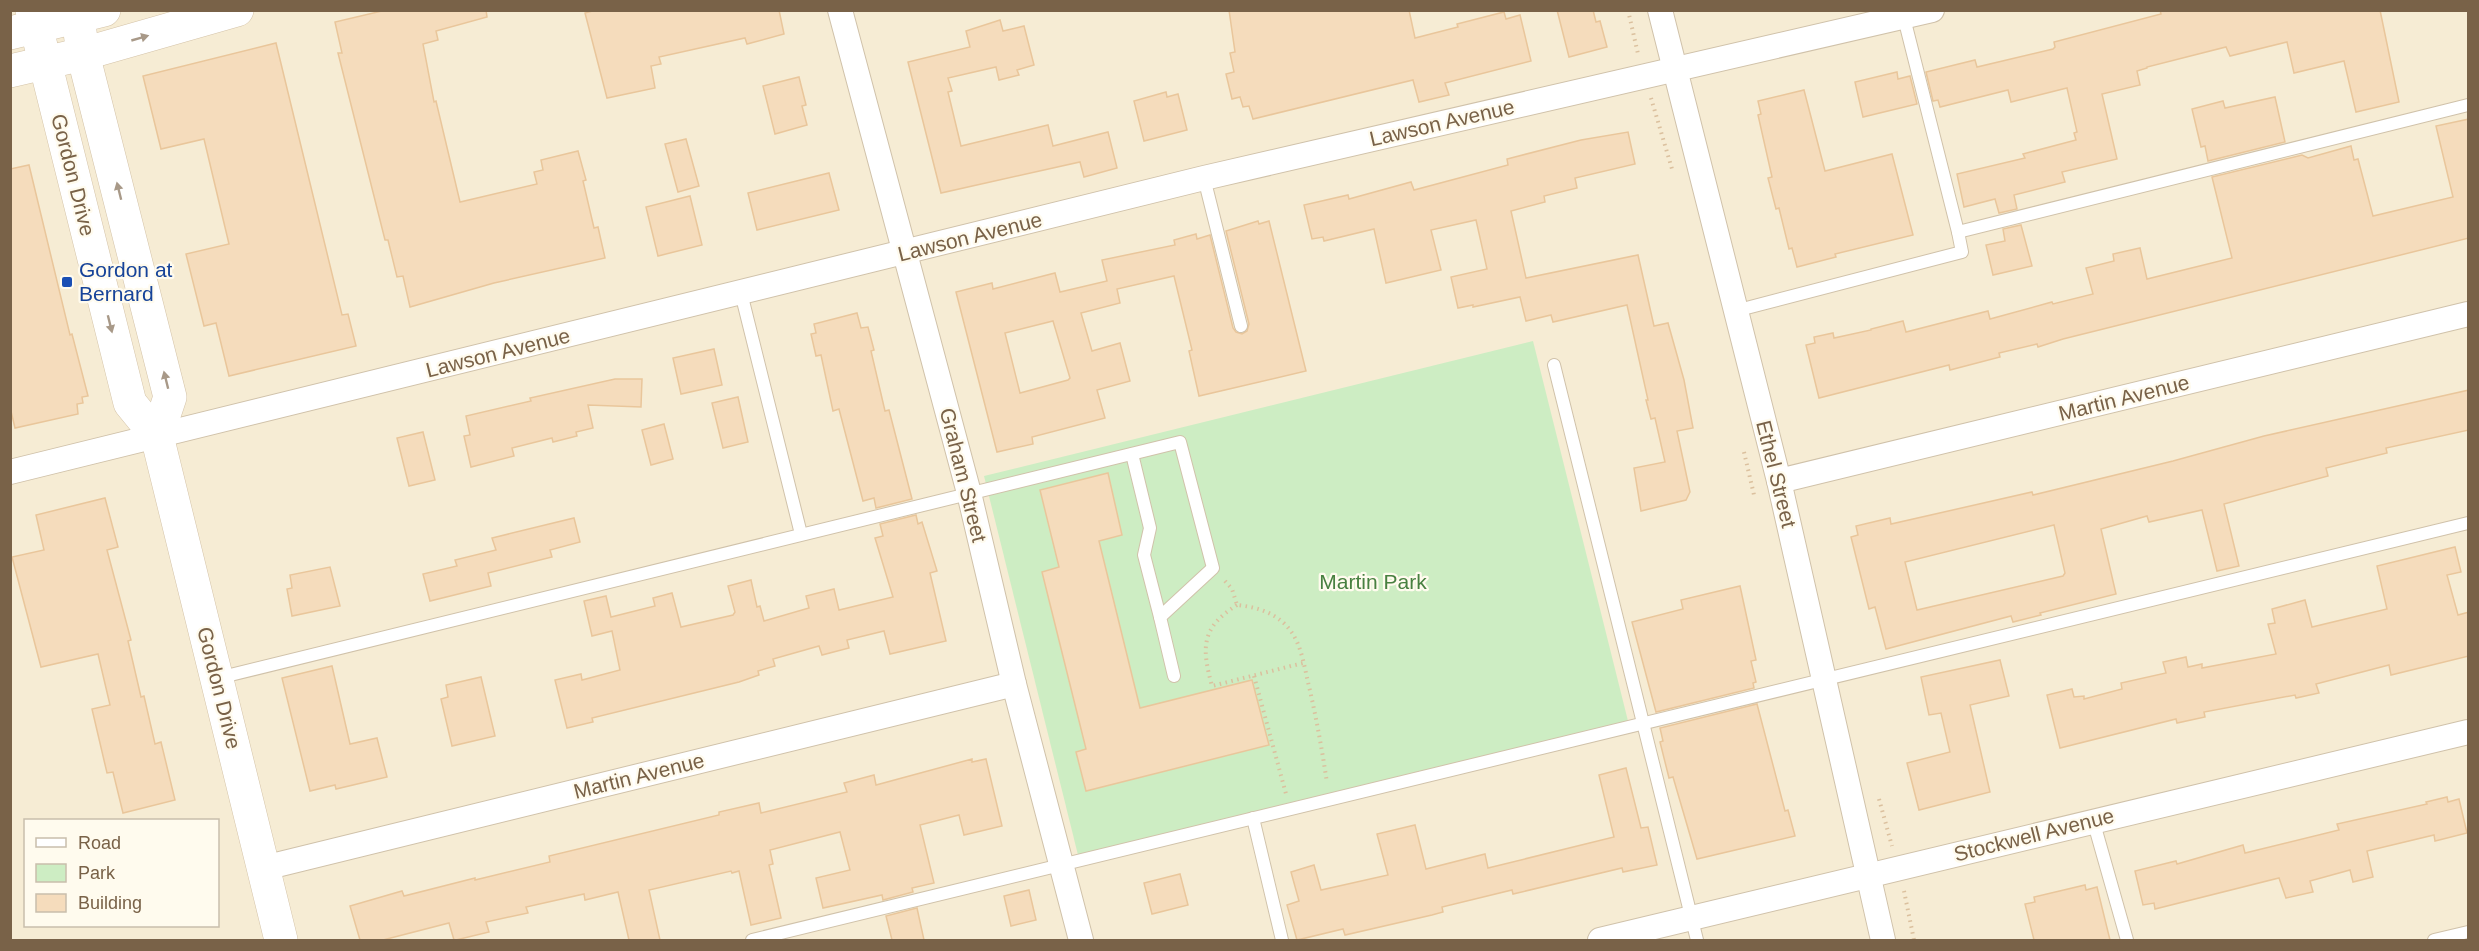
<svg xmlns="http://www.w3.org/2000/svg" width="2479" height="951" viewBox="0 0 2479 951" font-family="Arial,sans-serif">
<rect width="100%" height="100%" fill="#fef9e6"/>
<!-- residential -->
<path fill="#f6ecd4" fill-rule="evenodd" d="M10,11h2458v929h-2457zM26,820h192v106h-192z"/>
<!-- green -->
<polygon fill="#cdedc3" points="1533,341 1628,721 1078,855 984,476"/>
<!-- building -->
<g fill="#f5dcbc" stroke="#e9c69b" stroke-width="1.5" fill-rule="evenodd">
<polygon points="386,10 486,10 487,17 436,31 438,40 423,44 434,102 436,101 460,202 537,184 534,172 543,170 541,160 578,151 586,180 583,181 594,228 598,227 605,258 494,283 410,307 403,276 397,277 388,240 385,240 338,53 342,53 335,22"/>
<polygon points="596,10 779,10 784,34 747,44 745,38 659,57 661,64 651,66 655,88 607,98 585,13"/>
<polygon points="1229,10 1409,10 1415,38 1458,27 1457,24 1504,12 1506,19 1520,15 1531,61 1445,83 1449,95 1419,102 1413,80 1253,119 1249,106 1243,107 1240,97 1232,99 1226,74 1234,72 1230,53 1235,52"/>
<polygon points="1557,10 1593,10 1596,22 1600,21 1607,47 1569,57"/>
<polygon points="2160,10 2380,10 2399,102 2356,112 2344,61 2294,73 2287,42 2230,56 2226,47 2147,67 2147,68 2137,71 2140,85 2102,94 2117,159 2062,172 2065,182 2014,195 2017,209 1999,213 1995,199 1964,207 1957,174 2025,158 2023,154 2076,140 2074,133 2077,132 2067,88 2011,102 2008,90 1940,107 1938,100 1933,101 1926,72 1975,60 1977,67 2053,49 2055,47 2054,42 2161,14"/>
<polygon points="1000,20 1003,31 1024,26 1034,65 1017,70 1019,75 999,80 996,67 948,78 952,91 948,92 961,146 1048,125 1053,146 1108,132 1117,168 1084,177 1080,162 941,193 908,62 970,47 966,31"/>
<polygon points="276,43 342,315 348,314 356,346 229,376 216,323 204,326 186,254 229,244 204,139 161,149 143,76"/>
<polygon points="1897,72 1898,79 1910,76 1917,104 1863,117 1855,82"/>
<polygon points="799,77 806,105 802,106 807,125 775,134 763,86"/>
<polygon points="1804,90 1825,171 1892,154 1913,235 1835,254 1836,257 1797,267 1792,248 1789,249 1779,208 1776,209 1768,178 1772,177 1758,115 1761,114 1758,101"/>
<polygon points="1166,92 1167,97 1178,94 1187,130 1144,141 1134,101"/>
<polygon points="2275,97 2285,142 2208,161 2205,146 2201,147 2192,109 2223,101 2225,108"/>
<polygon points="2469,119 2469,238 2063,339 2038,347 2037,344 1999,353 2000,357 1950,370 1949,365 1819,398 1806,345 1815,343 1814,337 1833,333 1834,338 1871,330 1871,329 1903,321 1906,332 1988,311 1990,319 2052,302 2053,304 2093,294 2086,268 2114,261 2113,254 2140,248 2147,279 2232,258 2212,177 2302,155 2308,158 2351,146 2354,160 2358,159 2373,216 2453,197 2436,126"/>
<polygon points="1628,132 1635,164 1575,178 1577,188 1544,196 1545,202 1511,211 1526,278 1638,255 1654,326 1668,323 1684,380 1693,428 1677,431 1690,492 1686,500 1641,511 1634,468 1665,462 1655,418 1651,419 1646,400 1648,400 1627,305 1553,322 1551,315 1526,321 1520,297 1473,307 1473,305 1458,308 1451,277 1487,269 1476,220 1431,230 1441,270 1386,283 1374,229 1324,241 1323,237 1312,239 1304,205 1348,195 1349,199 1411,182 1414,190 1508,165 1507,159 1581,140"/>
<polygon points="686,139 699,186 678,192 665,144"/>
<polygon points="29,165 70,335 72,334 88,396 82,397 83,403 77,404 78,414 15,428 10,407 10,169"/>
<polygon points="829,173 839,210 757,230 748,193"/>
<polygon points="690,196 702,245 658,256 646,207"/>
<path d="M1258,221l1,3 10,-3 37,150 -107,25 -10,-45 3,-1 -18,-74 -57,13 3,14 -39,10 11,38 28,-8 10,38 -33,9 8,28 -73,19 1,7 -36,8 -41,-160 36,-9 1,6 62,-16 5,19 47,-11 -5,-21 73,-15 -1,-5 22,-6 1,5 13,-4 23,93 3,4 6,2 5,-3 2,-7 -23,-93zM1053,321l17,57 -2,2 -48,13 -15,-60z"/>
<polygon points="2021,225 2032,266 1993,275 1986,245 2005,241 2003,229"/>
<polygon points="857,313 861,328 868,327 874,350 871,351 885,411 889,410 912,499 876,508 874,498 863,501 839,409 833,411 821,355 816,356 811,334 816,333 814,324"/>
<polygon points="714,349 722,385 681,394 673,358"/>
<polygon points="615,379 642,379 641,407 588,405 593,428 576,432 577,436 553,442 552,438 512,448 514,456 471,467 464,436 470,435 466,416 531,401 530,398"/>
<path d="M2469,390v40l-83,18 1,5 -61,15 2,8 -104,28 15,62 -22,5 -15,-61 -53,12 -2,-6 -46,13 15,65 -76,19 1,2 -28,7 -2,-6 -125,33 -11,-42 -6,2 -18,-72 7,-2 -2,-9 34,-8 1,6 141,-32 1,3 140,-34 91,-25zM2054,525l11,48 -2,3 -146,34 -12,-48z"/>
<polygon points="738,397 748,442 723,448 712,403"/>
<polygon points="664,424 673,459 651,465 642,430"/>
<polygon points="423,432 435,480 409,486 397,438"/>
<polygon points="1108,473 1122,535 1099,541 1140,708 1252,680 1269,745 1086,791 1076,752 1086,749 1042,572 1059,567 1040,490"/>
<polygon points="105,498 118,547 107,550 131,640 128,641 141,697 144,696 155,744 161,742 175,800 123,813 113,772 107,773 92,709 110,705 98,654 41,667 12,557 44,550 36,515"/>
<polygon points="916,515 918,524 922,522 937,571 930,573 946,641 890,654 884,631 847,640 849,648 822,655 819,646 773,659 775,666 758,671 759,675 739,682 592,718 593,722 567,728 555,680 581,674 582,680 620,670 612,631 592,636 584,601 606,596 611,617 655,606 653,598 672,593 681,627 733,615 735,612 728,586 751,580 757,607 760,606 764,621 809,608 806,596 834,589 839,610 893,597 875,538 883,536 880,524"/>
<polygon points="574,518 580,542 550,550 552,557 488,573 491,586 430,601 423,574 457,566 455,560 496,550 492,538"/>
<polygon points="2455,547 2461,572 2447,575 2458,615 2469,612 2469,656 2391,675 2389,665 2316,684 2319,693 2296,698 2295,695 2204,712 2205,717 2177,723 2176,719 2060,748 2047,695 2072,689 2074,697 2084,696 2084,699 2122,689 2121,683 2166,673 2163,662 2186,657 2188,667 2202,664 2202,668 2276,654 2268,624 2275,623 2272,609 2305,600 2312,627 2387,609 2377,566"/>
<polygon points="330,567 340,606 292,616 287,589 292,588 290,575"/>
<polygon points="1740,586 1756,660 1751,661 1756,682 1753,683 1754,688 1656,712 1632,622 1683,609 1681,600"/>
<polygon points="2000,660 2009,696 1970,705 1990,792 1919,810 1907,763 1950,752 1941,713 1929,715 1921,677"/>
<polygon points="332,666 350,744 377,738 387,777 336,789 335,785 310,791 282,678"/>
<polygon points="481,677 495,736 452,746 441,699 448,697 446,685"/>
<polygon points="1757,704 1785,811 1788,810 1795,836 1697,859 1673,777 1669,778 1660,742 1663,741 1660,728"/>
<polygon points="972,759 972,762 986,759 1002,826 964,835 959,815 920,825 934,883 912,888 913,892 883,900 882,895 823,908 816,878 850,870 840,832 770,850 773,864 769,865 781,918 751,925 739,871 732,873 731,871 649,890 660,940 629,940 618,892 585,900 584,894 526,907 528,913 486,922 489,932 456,940 454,940 449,923 383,940 360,940 350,906 402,891 404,896 475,878 475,880 550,862 549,856 719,815 719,812 759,803 761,813 847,792 844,783 874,775 876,785"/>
<polygon points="1626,768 1641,828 1648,827 1657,865 1623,872 1622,868 1513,894 1512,890 1442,907 1443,912 1432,915 1345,935 1343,929 1297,940 1287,905 1299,901 1291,872 1314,865 1321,890 1388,875 1377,834 1415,825 1426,869 1485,854 1488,868 1614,837 1599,775"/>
<polygon points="2447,797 2448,802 2459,799 2467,833 2435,841 2434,835 2367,851 2373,877 2353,882 2350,870 2310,881 2313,892 2286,898 2279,878 2155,909 2154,903 2143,905 2135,871 2176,861 2177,864 2243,845 2245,853 2339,830 2337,824 2427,804 2426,802"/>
<polygon points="1180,874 1188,905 1152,914 1144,883"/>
<polygon points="2085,885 2086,890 2097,887 2110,940 2034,940 2025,904 2035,902 2034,897"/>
<polygon points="1029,890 1036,920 1011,926 1004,896"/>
<polygon points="917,908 924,940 892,940 886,916"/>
</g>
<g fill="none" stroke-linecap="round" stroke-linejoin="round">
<defs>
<g id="lane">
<polyline points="1904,18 1958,232"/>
<polyline points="1204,178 1241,326"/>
<polyline points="741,293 801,534"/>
<polyline points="1735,311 1962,252 1958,232 2468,105"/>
<polyline points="1554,365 1697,940"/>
<polyline points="1132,454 1150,528 1144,555 1160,617"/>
<polyline points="218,678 1180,442 1213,568 1160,617 1174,676"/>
<polyline points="1253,818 1282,940"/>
<polyline points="2093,820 2127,940"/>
<polyline points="752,940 2468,523"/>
<polyline points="2434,940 2468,932"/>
</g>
<g id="street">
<polyline points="840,10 969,493 1014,684 1081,940"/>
<polyline points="1660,10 1779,481 1883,940"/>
<polyline points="10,472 1204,178 1932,10"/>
<polyline points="1779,481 2468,314"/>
<polyline points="264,868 1014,684"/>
<polyline points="1600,940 2468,732"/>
</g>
<g id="secondary">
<polyline points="32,10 130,403 157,436 281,940"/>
<polyline points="77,10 83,54 170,397 157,436"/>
<polyline points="10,33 104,10"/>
<polyline points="10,71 83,54 237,10"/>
</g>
</defs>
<!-- lane casing -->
<use href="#lane" stroke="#d0c2aa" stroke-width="14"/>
<!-- street casing -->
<use href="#street" stroke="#d0c2aa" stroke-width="26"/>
<!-- secondary casing -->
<use href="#secondary" stroke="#d4c3a8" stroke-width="34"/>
<!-- path -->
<g stroke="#dbc09e" stroke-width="4" stroke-dasharray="1.5 4.5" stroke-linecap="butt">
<polyline points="1628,10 1638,54"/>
<polyline points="1651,98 1672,169"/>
<polyline points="1744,452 1754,495"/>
<path d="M1225,581l7,8 5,16c20,2 40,8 53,25 11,14 14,35 18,52 8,34 14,67 19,101"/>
<path d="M1237,605c-37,23 -35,44 -25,81l91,-23"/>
<polyline points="1254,676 1286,794"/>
<polyline points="1879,799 1892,846"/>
<polyline points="1904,891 1914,940"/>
</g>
<!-- lane -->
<use href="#lane" stroke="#fff" stroke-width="12"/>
<!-- street -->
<use href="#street" stroke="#fff" stroke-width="24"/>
<!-- secondary -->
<use href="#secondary" stroke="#fff" stroke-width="33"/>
</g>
<!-- one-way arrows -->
<defs><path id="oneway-solid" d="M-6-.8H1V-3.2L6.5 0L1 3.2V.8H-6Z" transform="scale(1.5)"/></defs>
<g fill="#a89988">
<use href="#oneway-solid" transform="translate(140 38) rotate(-16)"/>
<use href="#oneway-solid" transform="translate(119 191) rotate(-104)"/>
<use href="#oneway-solid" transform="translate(110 324) rotate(76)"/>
<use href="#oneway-solid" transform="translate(166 380) rotate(-104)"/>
</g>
<!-- markers -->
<rect fill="#1a4fb4" stroke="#fffbee" stroke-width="2" x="61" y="276" width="12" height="12" rx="3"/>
<g text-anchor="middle" stroke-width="4.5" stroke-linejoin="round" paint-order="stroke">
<!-- street labels -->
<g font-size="21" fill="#796248" stroke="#fffbee">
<text transform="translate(1442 123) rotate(-13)" y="7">Lawson Avenue</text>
<text transform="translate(73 175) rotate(76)" y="7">Gordon Drive</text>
<text transform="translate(970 237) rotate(-14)" y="7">Lawson Avenue</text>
<text transform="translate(498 353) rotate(-14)" y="7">Lawson Avenue</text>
<text transform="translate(2124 398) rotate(-14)" y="7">Martin Avenue</text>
<text transform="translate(1776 474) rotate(76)" y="7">Ethel Street</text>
<text transform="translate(963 475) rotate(76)" y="7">Graham Street</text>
<text transform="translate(219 688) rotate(76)" y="7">Gordon Drive</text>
<text transform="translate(639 776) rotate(-14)" y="7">Martin Avenue</text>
<text transform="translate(2034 835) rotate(-14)" y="7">Stockwell Avenue</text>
</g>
<!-- transit labels -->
<g font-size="21" fill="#164399" stroke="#fffbee" text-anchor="start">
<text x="79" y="277">Gordon at<tspan x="79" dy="24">Bernard</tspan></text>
</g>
<!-- park labels -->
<g font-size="21" fill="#488040" stroke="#fffbee">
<text x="1373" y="589">Martin Park</text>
</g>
</g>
<!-- border -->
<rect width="2479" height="951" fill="none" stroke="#796248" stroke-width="24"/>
<!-- legend -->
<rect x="24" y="819" width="195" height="108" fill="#fffbee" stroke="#c9beac" stroke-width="1.5"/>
<rect x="36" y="838" width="30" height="9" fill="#ffffff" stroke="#c9beac" stroke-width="1.5"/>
<text x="78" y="849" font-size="18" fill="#796248">Road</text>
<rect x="36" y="864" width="30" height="18" fill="#cdedc3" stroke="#c9beac" stroke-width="1.5"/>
<text x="78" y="879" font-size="18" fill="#796248">Park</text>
<rect x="36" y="894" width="30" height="18" fill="#f5dcbc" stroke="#c9beac" stroke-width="1.5"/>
<text x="78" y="909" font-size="18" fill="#796248">Building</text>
</svg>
